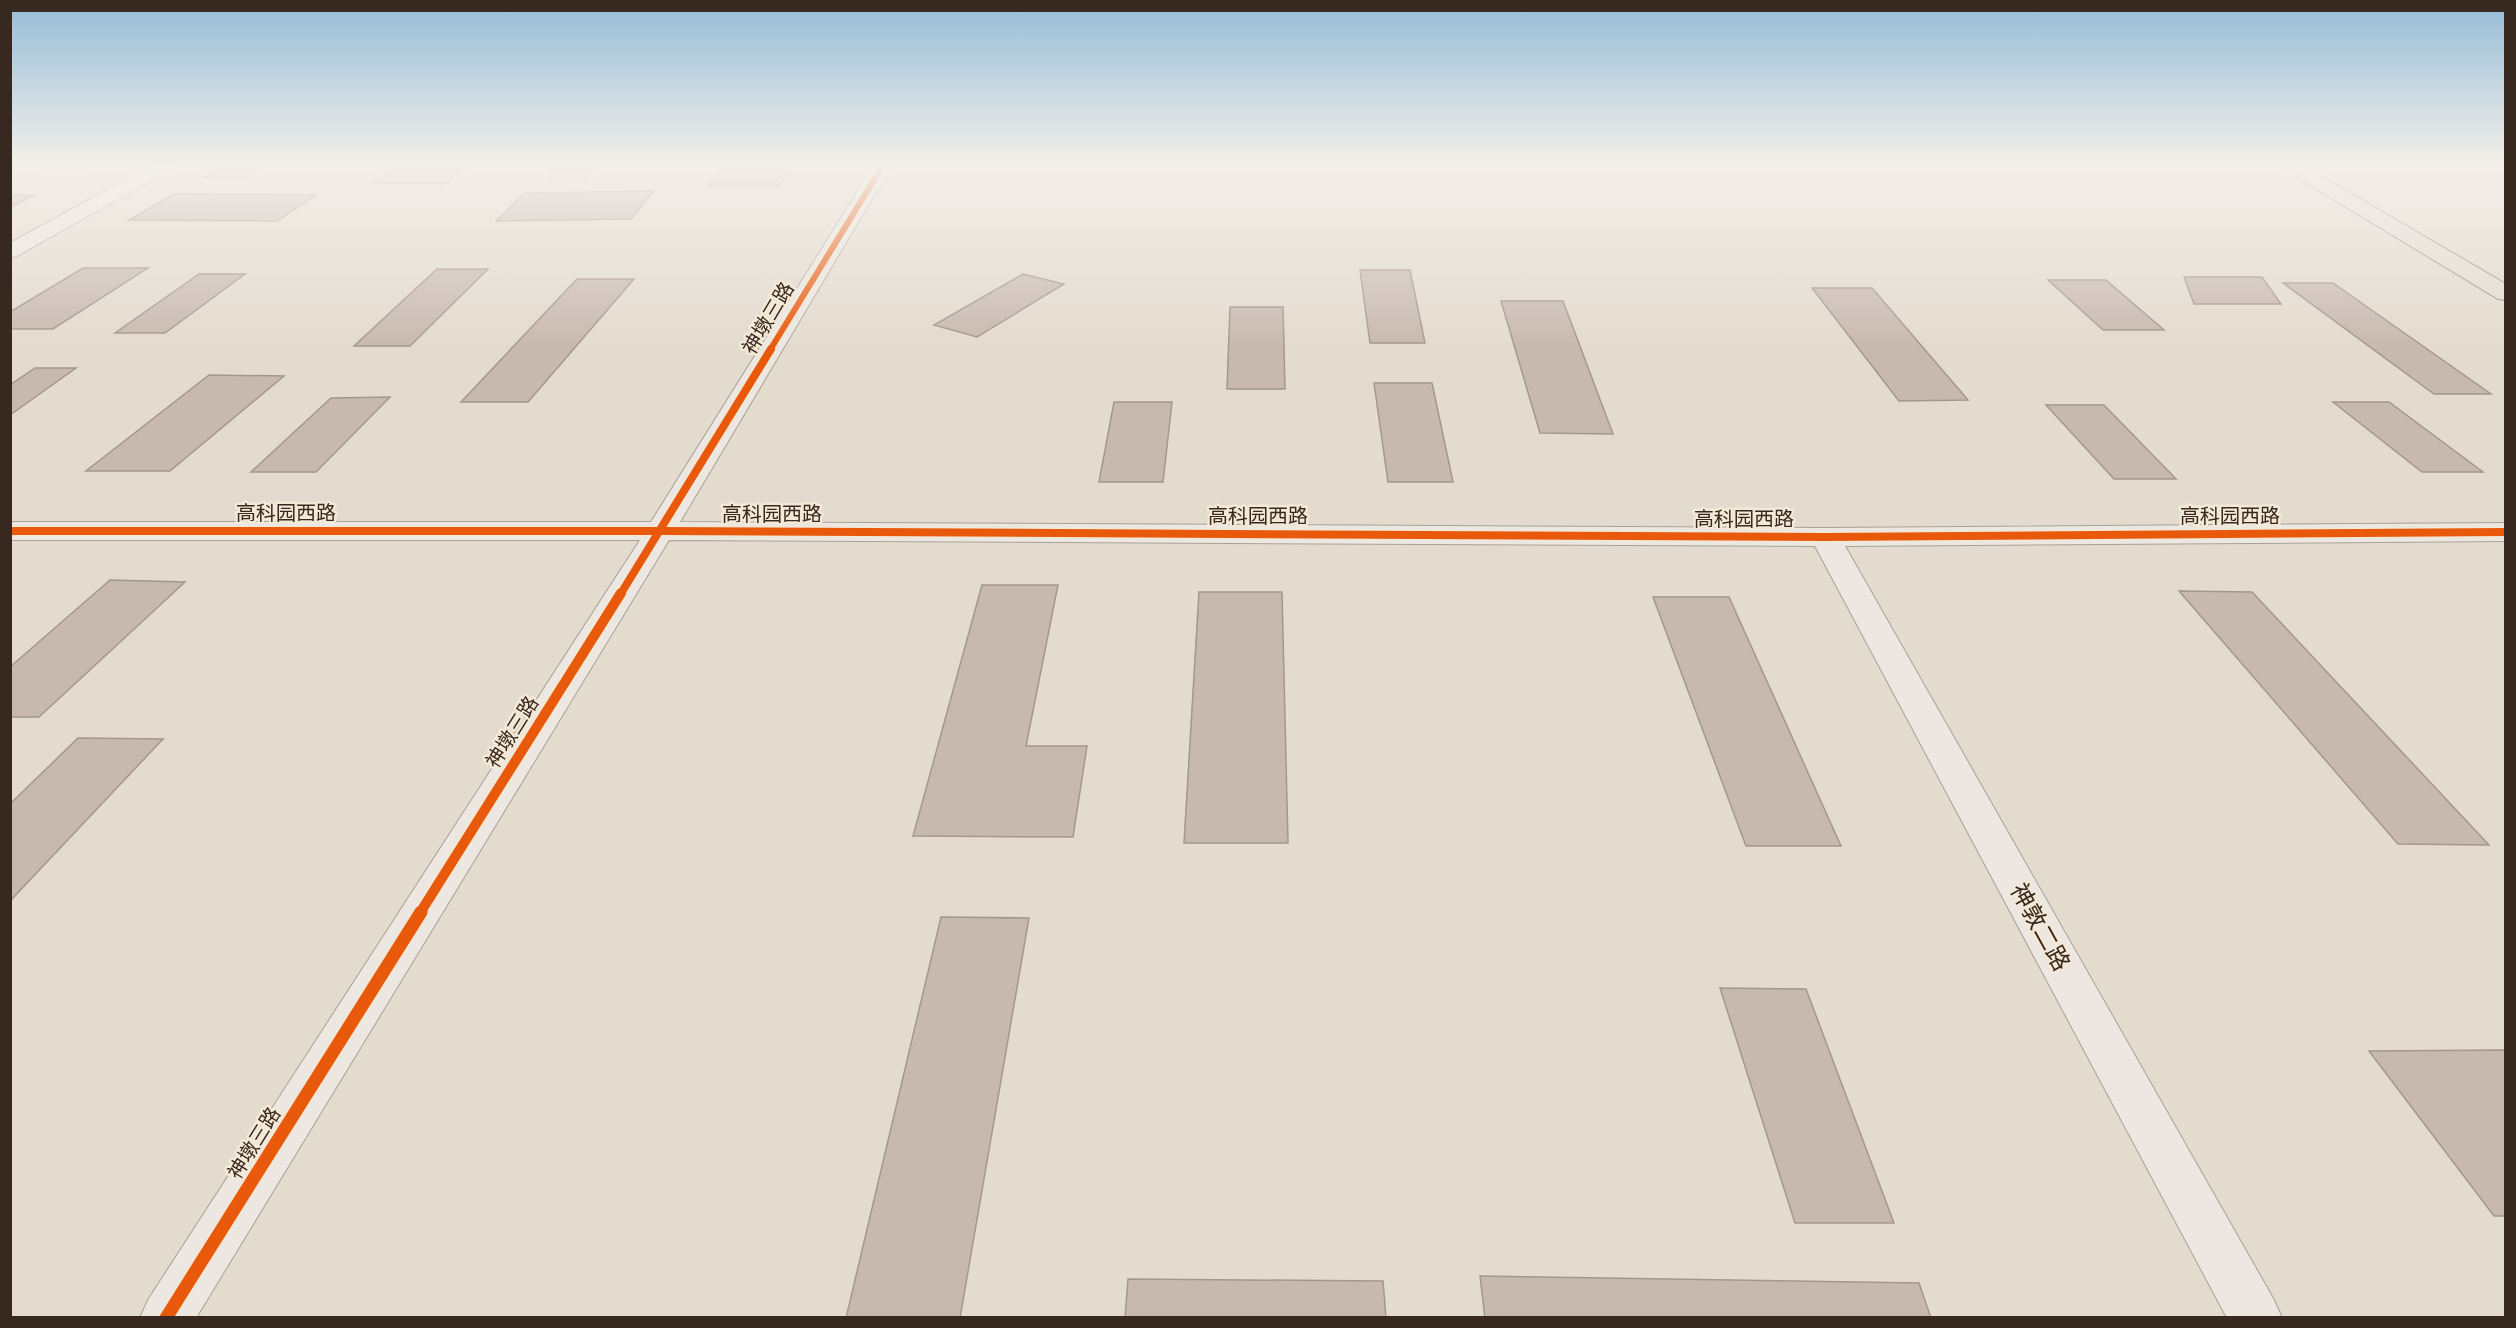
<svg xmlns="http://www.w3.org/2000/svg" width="2516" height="1328" viewBox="0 0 2516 1328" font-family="'Playfair Display','Noto Sans SC',serif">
<rect width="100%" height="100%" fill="#e4dbcf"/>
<!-- building -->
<g fill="#c8b9b0" stroke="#a4978e" stroke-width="1.5">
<polygon points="57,162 95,162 80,170 41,170"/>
<polygon points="228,162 271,162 246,178 202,178"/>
<polygon points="402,162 473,162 445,184 371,184"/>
<polygon points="565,162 603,162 587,177 548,177"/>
<polygon points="728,162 796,162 779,186 708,186"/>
<polygon points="654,191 631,219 496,221 525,193"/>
<polygon points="174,194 316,195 277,221 129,220"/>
<polygon points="10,195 35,195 10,207"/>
<polygon points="83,268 148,268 53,329 10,329 10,312"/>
<polygon points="437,269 488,269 410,346 354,346"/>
<polygon points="1360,270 1410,270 1425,343 1370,343"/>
<polygon points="199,274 245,274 165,333 115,333"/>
<polygon points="1023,274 1064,284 977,337 934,325"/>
<polygon points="2184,277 2262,277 2281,304 2194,304"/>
<polygon points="577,279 634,279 528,402 461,402"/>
<polygon points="2048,280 2106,280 2164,330 2103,330"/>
<polygon points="2283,283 2333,283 2491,394 2434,394"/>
<polygon points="1812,288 1872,288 1968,400 1899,401"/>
<polygon points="1501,301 1563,301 1613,434 1540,433"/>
<polygon points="1230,307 1283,307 1285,389 1227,389"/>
<polygon points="35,368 76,368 10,415 10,385"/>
<polygon points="209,375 284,376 170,471 86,471"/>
<polygon points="1374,383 1432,383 1453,482 1388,482"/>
<polygon points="390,397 316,472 251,472 331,398"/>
<polygon points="1114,402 1172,402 1163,482 1099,482"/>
<polygon points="2333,402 2389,402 2483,472 2422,472"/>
<polygon points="2046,405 2104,405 2176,479 2114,479"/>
<polygon points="110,580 185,582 39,717 10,717 10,667"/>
<polygon points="982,585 1058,585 1026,746 1087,746 1073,837 913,836"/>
<polygon points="2179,591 2252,592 2489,845 2398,844"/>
<polygon points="1199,592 1282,592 1288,843 1184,843"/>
<polygon points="1653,597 1729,597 1841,846 1746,846"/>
<polygon points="78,738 163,739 10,901 10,804"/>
<polygon points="941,917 1029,918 960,1318 846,1318"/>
<polygon points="1720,988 1806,989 1894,1223 1795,1223"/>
<polygon points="2506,1050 2506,1216 2494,1216 2369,1051"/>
<polygon points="1480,1276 1919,1283 1931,1318 1485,1318"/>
<polygon points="1128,1279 1383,1281 1386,1318 1125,1318"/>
</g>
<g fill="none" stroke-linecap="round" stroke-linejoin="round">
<defs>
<g id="minor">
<polygon points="158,162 180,162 177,166 17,256 10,258 10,243"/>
<polygon points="876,162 894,162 680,522 1825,528 2506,523 2506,541 1845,546 2274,1300 2282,1318 2227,1318 1815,546 669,540 196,1318 140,1318 148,1300 640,540 10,540 10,522 651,522"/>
</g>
<polygon id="major" points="2275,162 2297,162 2506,284 2506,300 2498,299 2278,166"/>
</defs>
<!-- minor casing -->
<use href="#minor" stroke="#a9a198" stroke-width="2"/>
<!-- major casing -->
<use href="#major" stroke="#8f867f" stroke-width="2"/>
<!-- minor -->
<use href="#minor" fill="#ece7e0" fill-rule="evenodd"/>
<!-- major -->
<use href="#major" fill="#e3dcd2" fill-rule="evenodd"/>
<defs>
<polyline id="cycleway-far3" points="770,350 885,162"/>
<g id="cycleway-far2">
<polyline points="10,531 660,531 1825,537 2506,532"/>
<polyline points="620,595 771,349"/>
</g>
<polyline id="cycleway-far1" points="420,913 621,593"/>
<polyline id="cycleway" points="166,1318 421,912"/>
</defs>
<!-- cycleway-far3 casing -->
<use href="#cycleway-far3" stroke="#f4e8d6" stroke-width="8"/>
<!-- cycleway-far2 casing -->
<use href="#cycleway-far2" stroke="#f4e8d6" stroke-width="10"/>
<!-- cycleway-far1 casing -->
<use href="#cycleway-far1" stroke="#f4e8d6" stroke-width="14"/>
<!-- cycleway casing -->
<use href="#cycleway" stroke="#f4e8d6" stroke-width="16"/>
<!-- cycleway-far3 -->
<use href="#cycleway-far3" stroke="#e8590c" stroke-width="6"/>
<!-- cycleway-far2 -->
<use href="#cycleway-far2" stroke="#e8590c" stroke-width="8"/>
<!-- cycleway-far1 -->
<use href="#cycleway-far1" stroke="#e8590c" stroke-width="10"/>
<!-- cycleway -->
<use href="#cycleway" stroke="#e8590c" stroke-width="13"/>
</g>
<!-- sky -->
<linearGradient id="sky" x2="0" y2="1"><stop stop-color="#95bcd7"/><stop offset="0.47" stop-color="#f3efe9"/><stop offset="1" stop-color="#f3efe9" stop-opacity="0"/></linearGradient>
<rect width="2516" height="348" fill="url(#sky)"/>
<g text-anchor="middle" stroke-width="5" stroke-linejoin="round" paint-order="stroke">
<!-- street labels -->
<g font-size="20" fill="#382920" stroke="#f4e8d6">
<text transform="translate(768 318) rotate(-59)" y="7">神墩三路</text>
<text x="286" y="520">高科园西路</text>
<text x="772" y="521">高科园西路</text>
<text x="1258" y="523">高科园西路</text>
<text x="2230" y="523">高科园西路</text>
<text x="1744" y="526">高科园西路</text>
<text transform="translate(512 732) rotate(-58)" y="7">神墩三路</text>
<text transform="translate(254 1143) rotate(-58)" y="7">神墩三路</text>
</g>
<!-- near-street labels -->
<g font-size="24" fill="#382920" stroke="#f4e8d6">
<text transform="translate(2040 927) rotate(61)" y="8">神敦二路</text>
</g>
</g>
<!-- border -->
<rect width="2516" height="1328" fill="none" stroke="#382920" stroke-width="24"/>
</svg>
